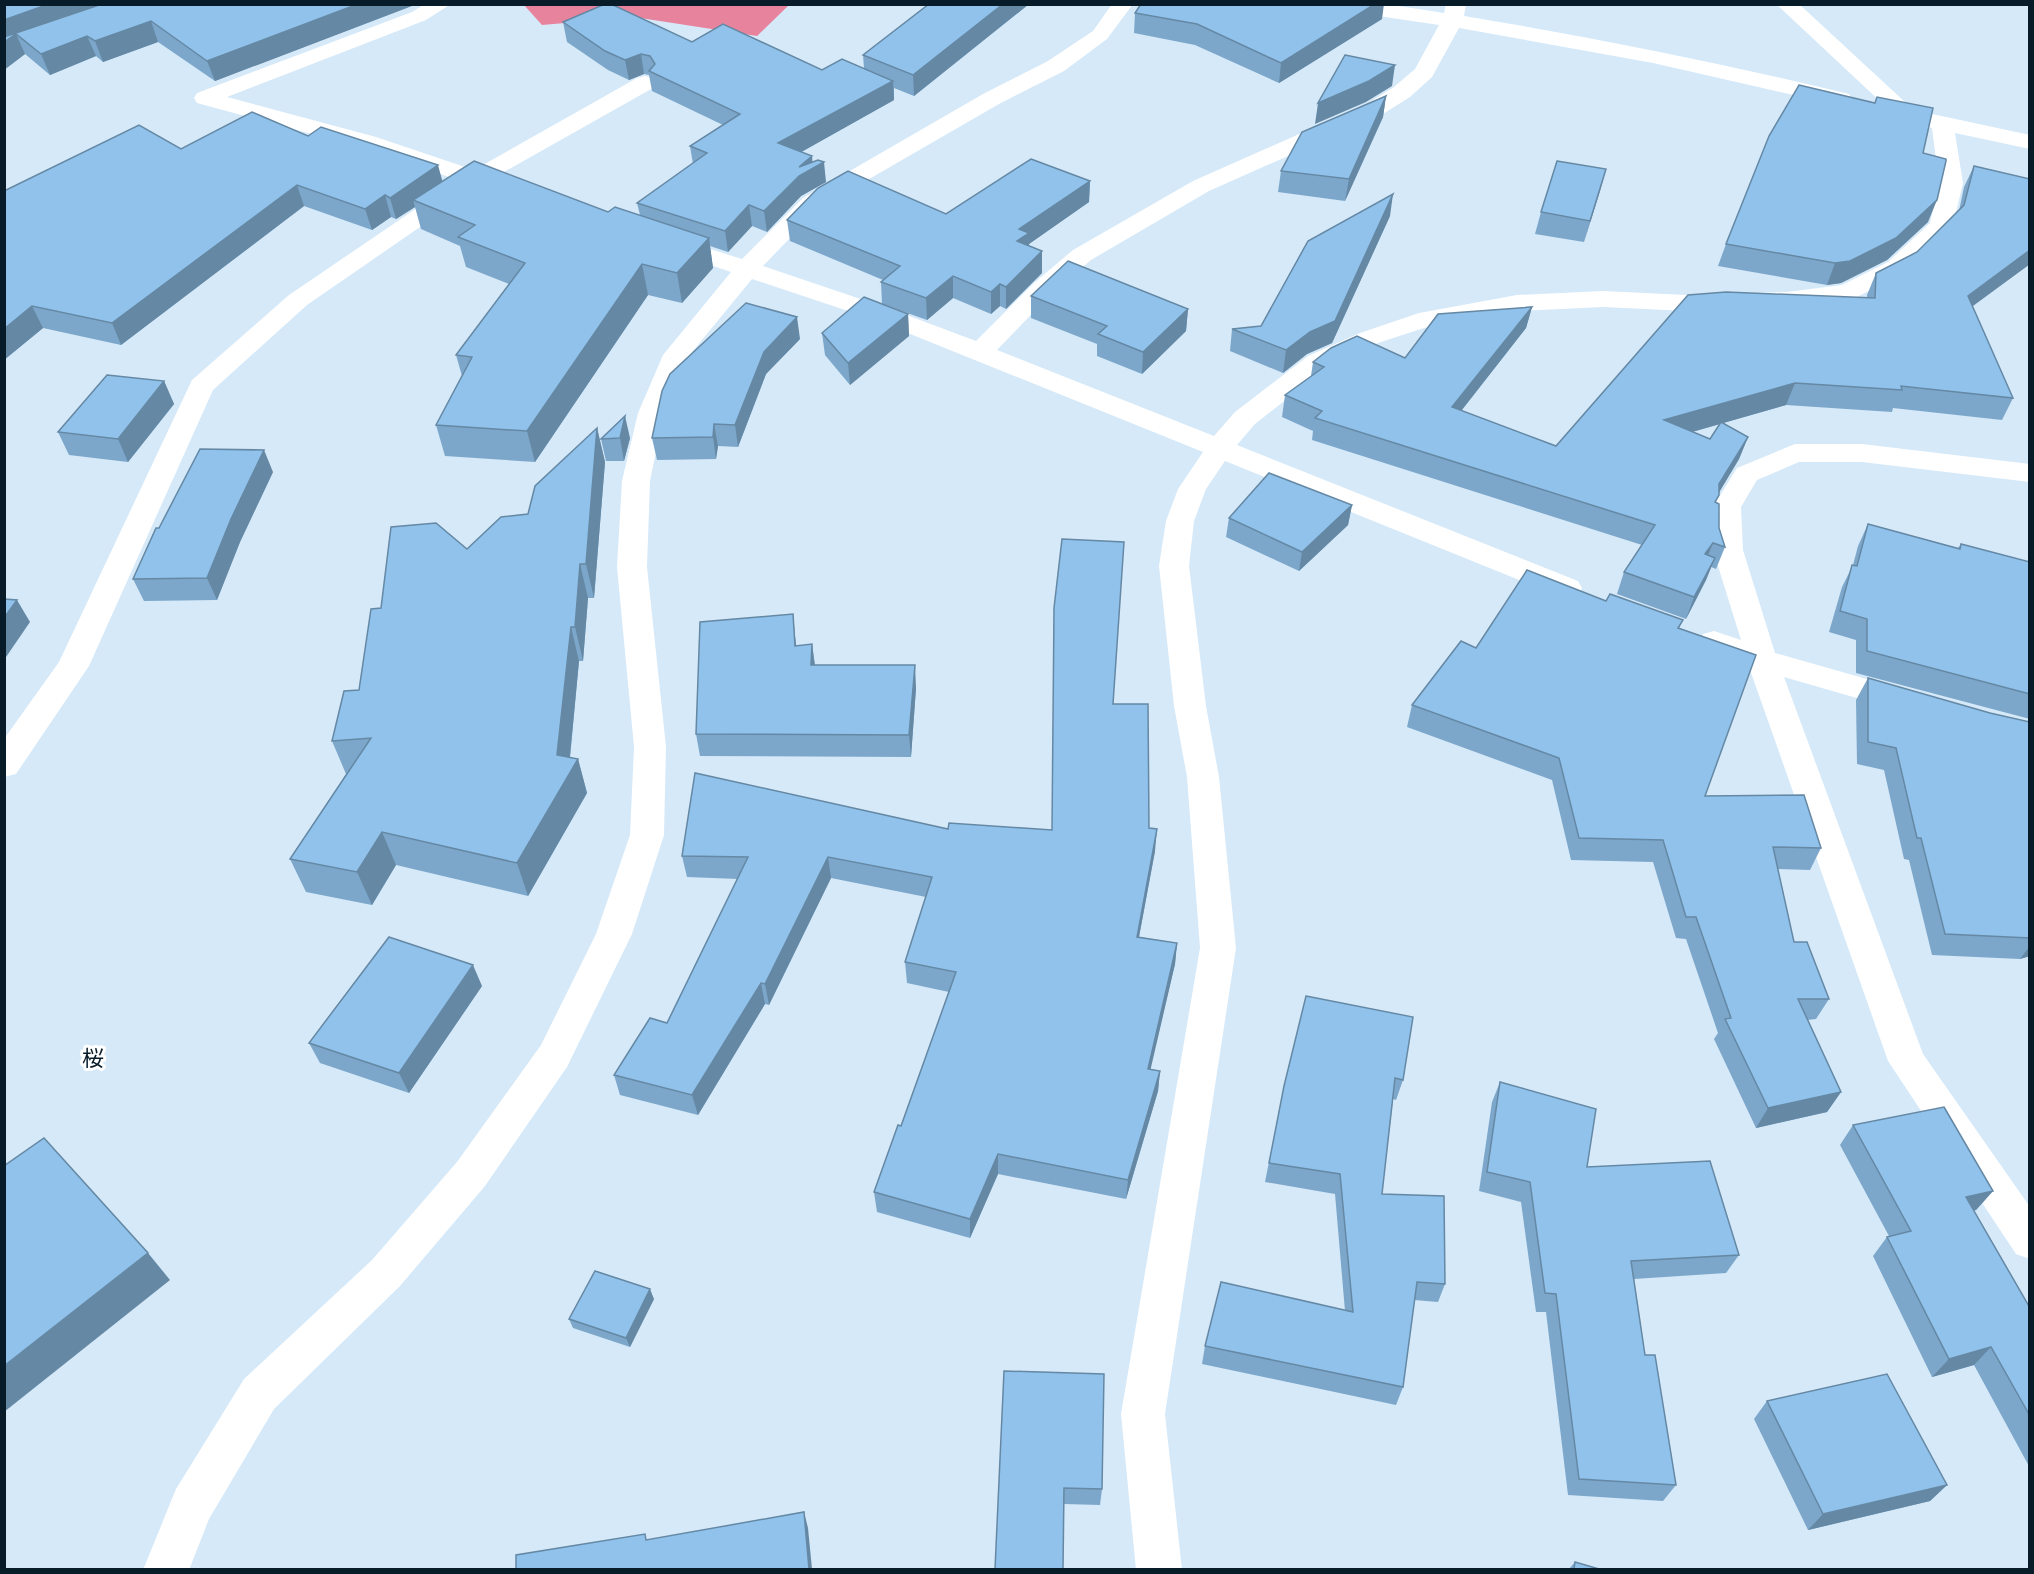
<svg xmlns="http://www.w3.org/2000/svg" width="2034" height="1574" viewBox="0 0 2034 1574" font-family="'Asap Condensed','Noto Sans JP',sans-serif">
<rect width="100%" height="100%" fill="#d5e9f9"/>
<!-- forest -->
<polygon fill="#e8839e" points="524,5 789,5 757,36 634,17 542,25"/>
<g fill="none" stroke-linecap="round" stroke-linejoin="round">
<!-- minor -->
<g fill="#fff" fill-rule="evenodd">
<polygon points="425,4 451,4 426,20 227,97 376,137 474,170 637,78 645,76 653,78 656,83 653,88 495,177 508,182 512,187 508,192 500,194 478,187 307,305 213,390 89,666 16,774 4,777 4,739 59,662 192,380 289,295 458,180 360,147 197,103 194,98 197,93 412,12"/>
<path d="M1112,4h21l-26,35 -43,32 -65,33 -180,104 -56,58 133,45 80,30 58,-58 39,-33 120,-69 174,-77 27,-17 21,-18 24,-44 -101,-15 -7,-2 -3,-4h58l58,9 2,-9h20l-2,12c129,21 258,47 385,78l3,5 -3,5 -8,2 -188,-43 -194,-35 -27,49 -22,20 -27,17 -174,77 -118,69 -39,33 -55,57 217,86 21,-24 73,-56 52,-23 59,-20 98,-18 86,-4 84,4 100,-3 55,-7 46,-23 42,-39 9,-40 -7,-55 -17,-4 -2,-4h-13l-124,-116h23l119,110 5,-2 107,23v14l-75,-16 8,50 -10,42 -47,47 -49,25 -70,11 -100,3 -84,-4 -86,4 -93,17 -46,15 -52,25 -71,56 -18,21 341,136 4,7 -4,7 -11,3 -11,-3 -331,-134 -19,28 -12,32 -5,45 17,140 13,71 17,171 -71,466 17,156h-46l-15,-156 79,-466 -13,-171 -13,-71 -15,-140 7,-45 12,-32 25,-37 -325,-131 -126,-42 -64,78 -24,56 -14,68 -3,86 19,180 -2,88 -32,99 -65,133 -82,119 -85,100 -126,123 -65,110 -20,51h-46l33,-81 68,-110 128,-119 85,-98 84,-117 55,-111 34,-99 4,-88 -17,-180 5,-86 16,-68 25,-58 68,-83 -71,-24 -3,-5 3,-5 9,-2 73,23 61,-61 180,-104 65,-33 45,-30z"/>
<polygon points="1795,444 1862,444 2030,464 2030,482 1862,462 1799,462 1757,480 1741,507 1743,550 1775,653 1916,693 1921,701 1916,709 1905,712 1784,677 1923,1054 2030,1207 2030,1259 2016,1254 1888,1061 1749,667 1703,650 1699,642 1703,634 1714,631 1741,640 1713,550 1713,507 1737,468"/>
</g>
</g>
<!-- wall -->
<g fill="#7ca7ca" fill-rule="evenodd">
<polygon points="4,4 417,4 215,81 158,42 103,62 96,56 50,75 25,54 4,70"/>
<polygon points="929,4 1029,4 914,96 894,88 894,100 801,152 812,162 826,182 801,196 767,232 752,226 728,252 710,246 713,268 682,303 648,295 535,462 445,456 436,425 462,376 456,355 509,284 466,267 460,246 421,229 415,207 396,219 391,217 372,230 304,206 121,345 43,328 4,360 4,191 181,149 308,136 443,181 608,212 640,215 637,203 693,164 690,146 723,125 652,91 649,75 644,74 629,80 608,70 567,42 563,22 692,42 822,70 864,68 863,55"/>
<polygon points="1135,13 1382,19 1279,83 1195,45 1134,33"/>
<polygon points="1386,96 1383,117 1345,201 1278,192 1281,171"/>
<polygon points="1877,97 1923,153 1928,222 1887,260 1841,283 1827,285 1718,266 1726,244 1875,103"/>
<path d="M1974,166l56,13v85l-58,42 41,92 -11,22 -109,-12 -1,4 -106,-7 -63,18 25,14 -9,22 -20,33 -3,10 3,26 6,19 -9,22 -5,-2 -5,13 -20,39 -69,-25 7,-22 18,-27 -330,-105 1,-9 -31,-14 3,-22 26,-19 2,-14 92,-4 127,-51 -6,21 -65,83 95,35 311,-148v-3l9,-22 41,-21 42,-41 5,-24zM1720,424l-10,15 -18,-7z"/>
<polygon points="1606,169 1584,242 1535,234 1541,212"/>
<polygon points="1090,181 1089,202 1029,244 1029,246 1042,251 1042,273 1006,309 1000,306 991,314 953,298 927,320 882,304 881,282 883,280 790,241 787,220 946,214"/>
<polygon points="1390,216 1332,343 1307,354 1283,373 1230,351 1232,329 1261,326"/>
<polygon points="1031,296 1188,309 1186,331 1142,374 1097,356 1097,344 1031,318"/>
<polygon points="908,314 909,336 850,385 825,355 822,333"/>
<polygon points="800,339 766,374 738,447 718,446 716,459 657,460 652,438"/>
<polygon points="164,381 174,404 128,462 69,455 58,432"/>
<polygon points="597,428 605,462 594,598 588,598 583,661 579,661 570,758 578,759 587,793 528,896 396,865 372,905 306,892 290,859 346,774 332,741 359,690 381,608 467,549 528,514"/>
<polygon points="630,438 624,461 606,461 601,439"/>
<polygon points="273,472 240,542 217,600 144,601 133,579 159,528"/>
<polygon points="1352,505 1348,525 1299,571 1226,537 1229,518"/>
<polygon points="1868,524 1958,548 1961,544 2030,562 2030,719 1856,673 1856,640 1829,632 1842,587 1853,565 1858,546"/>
<polygon points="1606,601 1683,620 1679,628 1705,796 1821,848 1810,870 1778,869 1794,942 1829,999 1816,1019 1807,1020 1841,1092 1827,1112 1756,1128 1714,1039 1718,1033 1686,939 1676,938 1653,862 1571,860 1552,780 1407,727 1412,705 1476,648"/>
<polygon points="795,636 796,646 812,644 815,665 916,688 911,757 700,756 696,734"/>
<polygon points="1868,678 1990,713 2030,722 2030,956 2020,959 1932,955 1909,860 1904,859 1884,770 1857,764 1856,700"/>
<polygon points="1113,704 1155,851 1139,937 1177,943 1175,964 1150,1069 1160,1071 1158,1091 1126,1199 998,1174 970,1238 877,1212 874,1192 901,1126 949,992 907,983 905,962 926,897 831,878 769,1005 765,1004 698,1115 620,1095 614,1075 667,1023 738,879 687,877 682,856 948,829 1052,830"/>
<polygon points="482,986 409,1093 320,1063 309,1043"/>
<polygon points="1306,996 1403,1080 1396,1100 1393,1099 1382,1194 1445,1284 1438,1302 1414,1300 1403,1387 1396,1405 1202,1364 1205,1346 1345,1311 1335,1194 1265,1182 1284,1086"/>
<polygon points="1500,1082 1587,1167 1739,1255 1726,1273 1634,1279 1645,1355 1676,1485 1663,1501 1568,1495 1546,1312 1536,1312 1521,1202 1479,1191 1492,1102"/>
<polygon points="1853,1125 1993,1191 1976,1210 1973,1211 2030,1308 2030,1468 1974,1365 1932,1377 1873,1256 1887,1237 1889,1236 1840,1145"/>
<polygon points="654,1299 630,1347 573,1328 569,1319"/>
<polygon points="1004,1371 1102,1489 1100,1505 1064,1504"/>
<polygon points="1767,1401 1947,1485 1930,1501 1808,1530 1754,1419"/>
<polygon points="1575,1562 1599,1569 1569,1569"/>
</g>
<!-- shaded-wall -->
<g fill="#6588a4">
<polygon points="49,4 116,4 16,34 25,54 4,70 4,20"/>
<polygon points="358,4 417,4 215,81 207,61"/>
<polygon points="1003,4 1029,4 914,96 913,75"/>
<polygon points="1375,4 1384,4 1382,19 1279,83 1281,63"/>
<polygon points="151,21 158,42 103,62 95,41"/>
<polygon points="87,36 96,56 50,75 41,54"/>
<polygon points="641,54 644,74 629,80 625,60"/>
<polygon points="1395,65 1392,86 1366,102 1315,124 1318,103"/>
<polygon points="893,81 894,100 780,164 778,143"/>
<polygon points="1386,96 1383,117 1345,201 1349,179"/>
<polygon points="812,156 813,168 824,162 826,182 801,196 767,232 764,211 799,167"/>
<polygon points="438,165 444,187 413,200 415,207 396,219 390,198"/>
<polygon points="1606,169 1600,191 1584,242 1590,221"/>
<polygon points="1090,181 1089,202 1029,244 1029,254 1017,241 1019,229"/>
<polygon points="297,185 304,206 121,345 112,323"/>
<polygon points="1393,194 1390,216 1332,343 1307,354 1283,373 1286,350"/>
<polygon points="385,195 391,217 372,230 365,209"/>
<polygon points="1937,200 1928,222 1887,260 1841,283 1827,285 1835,263"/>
<polygon points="749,205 752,226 728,252 725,231"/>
<polygon points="709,238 713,268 682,303 677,273"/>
<polygon points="2030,250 2030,264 1958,317 1968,296"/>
<polygon points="1042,251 1042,273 1006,309 1006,287"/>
<polygon points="642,264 648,295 535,462 527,431"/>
<polygon points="953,276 953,298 927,320 926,298"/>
<polygon points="1000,284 1000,306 991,314 991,292"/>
<polygon points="32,306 43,328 4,360 4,329"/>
<polygon points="1532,307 1526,328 1447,429 1452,407"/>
<polygon points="1188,309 1186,331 1142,374 1143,352"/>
<polygon points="908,314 909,336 850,385 848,363"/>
<polygon points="797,317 800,339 766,374 738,447 735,425 764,352"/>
<polygon points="164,381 174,404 128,462 118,439"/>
<polygon points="1795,383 1786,405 1657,442 1664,420"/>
<polygon points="625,416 630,438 624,461 620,438"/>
<polygon points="714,424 718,446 716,459 713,437"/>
<polygon points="597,428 605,462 594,598 586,564"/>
<polygon points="1748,437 1739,459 1711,506 1719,484"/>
<polygon points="264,450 273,472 240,542 217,600 207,578 231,519"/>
<polygon points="1352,505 1348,525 1299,571 1302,552"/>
<polygon points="1713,543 1704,565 1705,554"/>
<polygon points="1715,558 1706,580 1686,619 1694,597"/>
<polygon points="580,564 588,598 583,661 575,627"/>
<polygon points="17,600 30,622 4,660 4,618"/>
<polygon points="793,614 795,636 798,668 795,646"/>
<polygon points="571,627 579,661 568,776 578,759 587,793 528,896 517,863 557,755"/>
<polygon points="812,644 815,667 811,665"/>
<polygon points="915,665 916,688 911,757 909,735"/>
<polygon points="1157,829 1155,851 1135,958 1137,937"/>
<polygon points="382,832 396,865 372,905 357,872"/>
<polygon points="828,857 831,878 769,1005 765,984"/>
<polygon points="1177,943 1175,964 1146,1089 1148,1069"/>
<polygon points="2030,946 2030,956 2020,959"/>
<polygon points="473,965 482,986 409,1093 399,1073"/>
<polygon points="761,983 765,1004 698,1115 692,1095"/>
<polygon points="1160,1071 1158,1091 1126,1199 1128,1180"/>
<polygon points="1841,1092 1827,1112 1756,1128 1768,1108"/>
<polygon points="998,1154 998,1174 970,1238 970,1219"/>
<polygon points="1993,1191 1976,1210 1950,1217 1966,1197"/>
<polygon points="148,1253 170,1280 4,1412 4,1366"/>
<polygon points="650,1289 654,1299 630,1347 626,1338"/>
<polygon points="1991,1347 1974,1365 1932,1377 1949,1359"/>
<polygon points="1947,1485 1930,1501 1808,1530 1823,1514"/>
<polygon points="804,1512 808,1528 812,1569 809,1569"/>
</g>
<!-- building -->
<g fill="#90c2eb" stroke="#6588a4" stroke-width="1.5">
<polygon points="4,4 49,4 4,20"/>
<polygon points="102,4 358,4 207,61 151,21 95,41 87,36 41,54 16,34 4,42 4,37"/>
<polygon points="605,4 611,4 692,42 723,24 822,70 842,59 893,81 778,143 812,156 799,167 818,160 824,162 799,176 764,211 749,205 725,231 637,203 707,153 690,146 740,114 649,71 655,64 650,56 641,54 625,60 605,51 563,22"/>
<polygon points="929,4 1003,4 913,75 863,55"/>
<polygon points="1141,4 1375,4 1281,63 1197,24 1135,13"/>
<polygon points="1345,55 1395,65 1369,81 1318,103"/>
<polygon points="1799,85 1875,103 1877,97 1933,108 1923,153 1946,159 1946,161 1937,200 1896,238 1850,261 1835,263 1726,244 1769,136"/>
<polygon points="1386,96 1349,179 1281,171 1302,132"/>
<polygon points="252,112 308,136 321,127 438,165 390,198 385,195 365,209 297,185 112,323 32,306 4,329 4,191 139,125 181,149"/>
<polygon points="1031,159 1090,181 1019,229 1029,233 1017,241 1042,251 1006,287 1000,284 991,292 953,276 926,298 881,282 900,266 787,220 818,188 848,171 946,214"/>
<polygon points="474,161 608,212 615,207 709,238 677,273 642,264 527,431 436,425 472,357 456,355 525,263 458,237 475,225 413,200"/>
<polygon points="1557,161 1606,169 1590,221 1541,212"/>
<polygon points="1974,166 2030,179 2030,250 1968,296 2013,398 1901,386 1902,390 1795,383 1664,420 1710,439 1721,422 1748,437 1719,484 1719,495 1715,502 1719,504 1719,528 1725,547 1713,543 1705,554 1715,558 1694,597 1624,572 1655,525 1315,418 1322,411 1285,395 1324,367 1313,362 1331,348 1357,336 1405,358 1438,314 1532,307 1452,407 1556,446 1688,295 1726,292 1875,298 1876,273 1917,252 1964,205"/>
<polygon points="1393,194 1335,321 1310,332 1286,350 1232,329 1261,326 1308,241"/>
<polygon points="1068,261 1188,309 1143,352 1098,334 1107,326 1031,296"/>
<polygon points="864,297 908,314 848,363 822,333"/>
<polygon points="746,303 797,317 764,352 735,425 714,424 713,437 652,438 662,391 670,374"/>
<polygon points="107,375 164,381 118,439 58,432"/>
<polygon points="625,416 620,438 601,439"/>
<polygon points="597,428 586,564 580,564 575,627 571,627 557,755 578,759 517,863 382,832 357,872 290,859 371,738 332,741 344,691 359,690 371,609 381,608 391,527 436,523 467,549 501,517 528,514 535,486"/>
<polygon points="200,449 264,450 231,519 207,578 133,579 156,528 159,528"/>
<polygon points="1269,473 1352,505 1302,552 1229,518"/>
<polygon points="1868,524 1960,549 1961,544 2030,562 2030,694 1867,651 1867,619 1840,611 1852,565 1857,566"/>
<polygon points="1062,539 1124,542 1113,704 1148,704 1149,828 1157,829 1137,937 1177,943 1148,1069 1160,1071 1128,1180 998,1154 970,1219 874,1192 898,1125 901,1126 956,972 905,962 932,877 828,857 765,984 761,983 692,1095 614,1075 650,1018 667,1023 748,857 682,856 695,773 948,829 949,823 1052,830 1054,608"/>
<polygon points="1527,570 1606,601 1610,594 1683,620 1678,628 1756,655 1705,796 1804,795 1821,848 1773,847 1794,942 1807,942 1829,999 1798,999 1841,1092 1768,1108 1725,1019 1731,1018 1696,917 1686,917 1663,840 1579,838 1559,758 1412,705 1461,641 1476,648"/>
<polygon points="4,599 17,600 4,618"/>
<polygon points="793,614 795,646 812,644 811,665 915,665 909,735 696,734 700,622"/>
<polygon points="1868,678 1990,713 2030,722 2030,938 1945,934 1921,838 1917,838 1896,748 1868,742"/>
<polygon points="389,937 473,965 399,1073 309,1043"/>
<polygon points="1306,996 1413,1017 1403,1080 1395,1078 1382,1194 1444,1196 1445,1284 1417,1282 1403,1387 1205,1346 1221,1282 1353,1312 1340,1174 1269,1163 1284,1086"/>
<polygon points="1500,1082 1596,1109 1587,1167 1710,1161 1739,1255 1631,1261 1645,1355 1655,1355 1676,1485 1579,1479 1556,1294 1545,1293 1530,1182 1487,1172"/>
<polygon points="1944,1107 1993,1191 1966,1197 2030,1308 2030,1416 1991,1347 1949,1359 1887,1237 1911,1231 1853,1125"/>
<polygon points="44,1138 148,1253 4,1366 4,1166"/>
<polygon points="595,1271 650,1289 626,1338 569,1319"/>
<polygon points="1004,1371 1104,1374 1102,1489 1064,1488 1063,1569 995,1569"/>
<polygon points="1887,1374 1947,1485 1823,1514 1767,1401"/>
<polygon points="804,1512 809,1569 516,1569 516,1555 645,1534 646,1540"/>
<polygon points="1575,1562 1599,1569 1574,1569"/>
</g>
<g text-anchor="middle" stroke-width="6" stroke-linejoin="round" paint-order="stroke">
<!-- quarter labels -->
<g font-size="22" fill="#071b29" stroke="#fff">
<text x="93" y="1066">桜</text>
</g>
</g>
<!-- border -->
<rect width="2034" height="1574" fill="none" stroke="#071b29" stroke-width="12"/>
</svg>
